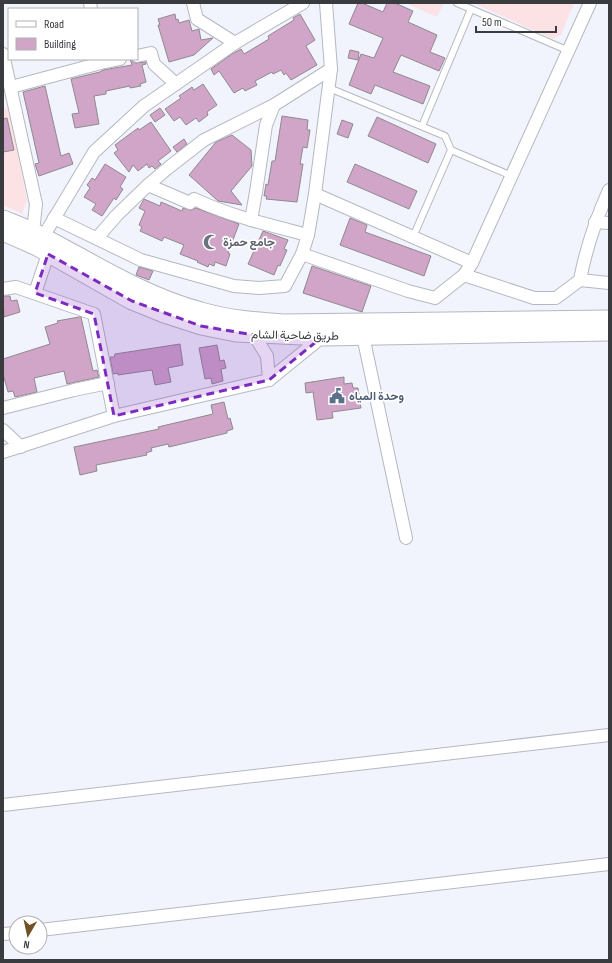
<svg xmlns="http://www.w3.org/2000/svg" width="612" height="963" viewBox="0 0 612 963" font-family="'Sofia Sans Condensed',Vazirmatn,sans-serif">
<rect width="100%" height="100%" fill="#f1f4fc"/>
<!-- education -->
<g fill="#fde2e5">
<polygon points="405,3 444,3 437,17"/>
<polygon points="473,3 574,3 561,35 553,39"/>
<polygon points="9,108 27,200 22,214 3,205 3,109"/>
</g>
<!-- building -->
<g fill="#d0a5c7" stroke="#90898f">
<polygon points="358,3 362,3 383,12 387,3 395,3 413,11 408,22 437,35 430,52 445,58 439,71 401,55 393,72 430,86 423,104 375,85 371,94 349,85 361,54 374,58 383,38 349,24"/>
<polygon points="175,14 176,20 178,19 179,23 189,20 192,31 199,29 201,40 213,38 194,55 169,62 158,25 160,25 158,19"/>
<polygon points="300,14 315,40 306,46 317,65 291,80 286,73 284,75 281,70 273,74 272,72 255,81 257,85 245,91 243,88 234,93 219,71 214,75 211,69 232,54 241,49 244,54 269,39 268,36 294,20 293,18"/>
<polygon points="350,50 359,52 358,60 348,58"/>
<polygon points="130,59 135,63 146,62 146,64 142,65 146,82 140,84 141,86 130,88 130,86 106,91 106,94 94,96 99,124 75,128 72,114 79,113 71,79 100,72 103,70 132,65"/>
<polygon points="203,84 217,105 207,112 208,115 199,122 196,118 186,125 180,117 174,121 165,109 181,98 179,96 192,87 194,90"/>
<polygon points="45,86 61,156 69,153 73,164 39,176 35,164 39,163 23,92"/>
<polygon points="160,108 165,115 155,122 150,115"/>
<polygon points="282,116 308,120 307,130 310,130 307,148 303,147 300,164 303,164 297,202 266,199 267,196 264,196 266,184 268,185 272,161 275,161"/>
<polygon points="377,117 436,144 428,163 368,136"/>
<polygon points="7,118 14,150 3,152 3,119"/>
<polygon points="342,120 353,124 348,138 337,134"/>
<polygon points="151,122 171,151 158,161 161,164 155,169 152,166 149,168 147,164 138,171 133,165 129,172 114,153 118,150 115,145 138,128 139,130"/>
<polygon points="232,135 251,150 252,166 231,191 242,205 218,201 189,175 216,142"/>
<polygon points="184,139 187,144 177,152 173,147"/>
<polygon points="105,164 126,177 120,187 123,189 116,200 114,198 102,216 92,210 96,204 84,197 90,188 87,185 92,178 95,180"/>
<polygon points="355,164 417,191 409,209 347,182"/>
<polygon points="144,199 160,206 161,202 182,211 183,208 191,210 196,208 239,224 228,253 230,254 226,266 215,262 214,266 209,264 208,267 197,262 198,261 180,254 184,245 164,237 162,241 140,231 142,227 139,225 145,211 139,208"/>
<polygon points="350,218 367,225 365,232 431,256 424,276 340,245"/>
<polygon points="263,231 288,240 284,249 287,250 280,266 278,265 274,275 248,264"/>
<polygon points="312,266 371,286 362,312 303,293"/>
<polygon points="139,267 153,271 149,280 136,275"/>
<polygon points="3,296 10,296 11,301 17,300 20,312 4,317"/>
<polygon points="79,317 81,317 93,371 97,370 99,377 67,384 64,371 34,378 37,392 15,397 13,391 8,392 3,374 3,359 50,344 45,327 58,323 57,321"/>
<polygon points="180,344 183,365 168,368 171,382 155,385 152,370 118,375 118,373 113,374 110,357 114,357 115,354"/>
<polygon points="217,345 220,361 224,360 226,368 221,369 223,381 212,384 211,378 205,379 199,348"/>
<polygon points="344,377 344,384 352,383 353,388 358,388 361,408 332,412 333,418 317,420 313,392 306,393 305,383"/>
<polygon points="224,402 228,419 230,418 233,429 227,431 227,433 169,447 168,444 151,448 152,451 146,453 147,455 96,465 97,471 80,475 74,447 159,429 158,427 213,414 211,405"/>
</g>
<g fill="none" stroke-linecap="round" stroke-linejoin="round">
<defs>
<g id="lane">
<polyline points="457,3 569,51"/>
<polyline points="329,88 445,136 451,150 413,237"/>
<polyline points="422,126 471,9"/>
<polyline points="451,150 512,176"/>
</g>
<g id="street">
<polyline points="90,3 91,9"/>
<polyline points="193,3 197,19 235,43"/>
<polyline points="3,54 36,204 33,232"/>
<polyline points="137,56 151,53 154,64 176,84"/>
<polyline points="11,87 101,63 120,59"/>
<polyline points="148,185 168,168 204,140 274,105 331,69"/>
<polyline points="315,194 472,263"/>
<polyline points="54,218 141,260 234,286 259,288 285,286 302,254 308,235 315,194 331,69 326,3"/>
<polyline points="251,220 256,192 266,125 274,105"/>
<polyline points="595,222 609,223"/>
<polyline points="43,237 94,152 144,106 235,43 303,3"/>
<path d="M97,238l20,-23 31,-30 42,18 4,-4c36,17 75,26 114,36"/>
<polyline points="302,254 408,291 435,298 464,275 472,263 590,3"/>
<polyline points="464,275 534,298 556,298 580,280 609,283"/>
<path d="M580,280c6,-32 16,-61 29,-90"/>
<polyline points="3,289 16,287 94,314 114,416"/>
<polyline points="35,293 48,254"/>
<polyline points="254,335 267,356 269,380"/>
<polyline points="363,336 406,538"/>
<polyline points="3,408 74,390 108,383"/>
<polyline points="3,430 21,447"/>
<polyline points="3,452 114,416 269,380 322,337"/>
<polyline points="3,805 609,735"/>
<polyline points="40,930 609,864"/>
<polyline points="3,934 16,933"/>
</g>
<g id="secondary">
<path d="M3,219c10,4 21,8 31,13 55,28 107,63 167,79 27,8 54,10 82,12l326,-4"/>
<polyline points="3,232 37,247 132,301 164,314 201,326 236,333 322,337 609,332"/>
</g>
</defs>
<!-- lane casing -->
<use href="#lane" stroke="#b5b8c0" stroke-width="8"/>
<!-- street casing -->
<use href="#street" stroke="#b5b8c0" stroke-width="14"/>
<!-- secondary casing -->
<use href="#secondary" stroke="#b5b8c0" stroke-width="19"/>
<!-- lane -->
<use href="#lane" stroke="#fff" stroke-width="6"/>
<!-- street -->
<use href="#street" stroke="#fff" stroke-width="12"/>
<!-- secondary -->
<use href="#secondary" stroke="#fff" stroke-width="17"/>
</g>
<!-- marked area -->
<path fill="#7b2cbf" fill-opacity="0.2" stroke="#7b2cbf" stroke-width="3" stroke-dasharray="8 5" stroke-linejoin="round" d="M48,254l84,47 69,25 53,9 68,2 -53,43 -155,36 -20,-102 -59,-21z"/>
<!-- icons -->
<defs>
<symbol id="mosque-bare" viewBox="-9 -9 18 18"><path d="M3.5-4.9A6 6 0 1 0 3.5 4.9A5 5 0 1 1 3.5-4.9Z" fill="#6b7280" stroke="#fff" stroke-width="2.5" paint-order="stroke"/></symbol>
<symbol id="civic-bare" viewBox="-9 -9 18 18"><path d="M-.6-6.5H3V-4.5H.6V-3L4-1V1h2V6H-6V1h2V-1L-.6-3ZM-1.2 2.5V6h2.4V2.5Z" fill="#5c6f8a" stroke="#fff" stroke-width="2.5" paint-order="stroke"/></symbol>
</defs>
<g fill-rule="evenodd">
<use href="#mosque-bare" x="200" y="231" width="22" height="22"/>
<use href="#civic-bare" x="326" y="385" width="22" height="22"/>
</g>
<g text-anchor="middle" stroke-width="3.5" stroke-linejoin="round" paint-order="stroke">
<!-- worship labels -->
<g font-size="12" font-weight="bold" fill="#5b616d" stroke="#fff" text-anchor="start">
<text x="223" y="246">جامع حمزة</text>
</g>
<!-- street labels -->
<g font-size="12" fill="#3a3b3f" stroke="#fff">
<text transform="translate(295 335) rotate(1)" y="4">طريق ضاحية الشام</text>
</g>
<!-- service labels -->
<g font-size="12" font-weight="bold" fill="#4e5e75" stroke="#fff" text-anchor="start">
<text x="349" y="400">وحدة المياه</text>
</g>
</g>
<!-- border -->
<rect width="612" height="963" fill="none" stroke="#3a3b3f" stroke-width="8"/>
<!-- legend -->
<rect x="8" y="8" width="130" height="52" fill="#ffffff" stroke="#b0b1b2"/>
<rect x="16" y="21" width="20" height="6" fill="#ffffff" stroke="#b0b1b2"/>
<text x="44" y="28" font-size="12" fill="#3a3b3f">Road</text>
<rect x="16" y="38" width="20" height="12" fill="#d0a5c7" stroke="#b0b1b2"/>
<text x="44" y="48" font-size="12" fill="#3a3b3f">Building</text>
<!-- north arrow -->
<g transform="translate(28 935) rotate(189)"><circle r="19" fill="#ffffff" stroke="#b0b1b2"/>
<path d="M0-3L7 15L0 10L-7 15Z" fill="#705226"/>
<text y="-6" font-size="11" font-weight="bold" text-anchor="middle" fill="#3a3b3f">N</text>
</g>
<!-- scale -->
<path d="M476 26v6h80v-6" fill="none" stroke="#3a3b3f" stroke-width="2"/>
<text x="482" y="26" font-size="12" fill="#3a3b3f" stroke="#ffffff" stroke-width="3" paint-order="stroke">50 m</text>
</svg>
